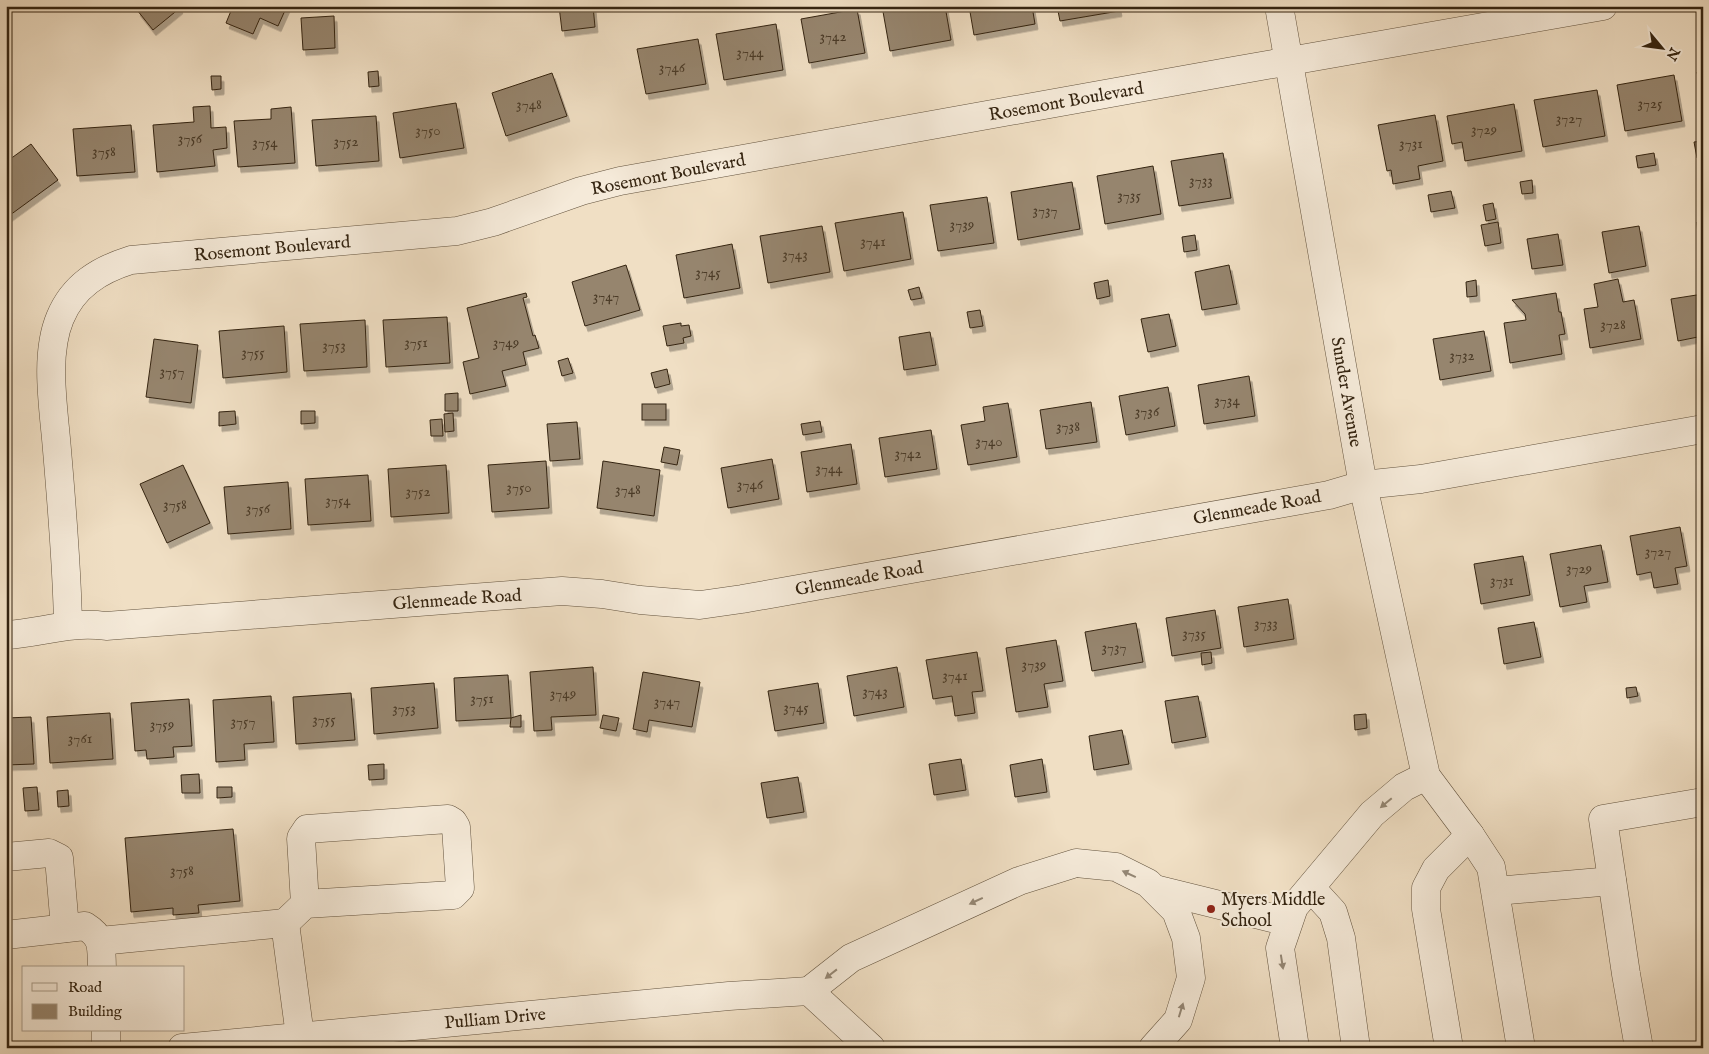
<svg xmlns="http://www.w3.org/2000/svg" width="1709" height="1054" viewBox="0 0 1709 1054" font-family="'IM FELL English',serif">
<defs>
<filter id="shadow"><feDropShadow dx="3" dy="5.5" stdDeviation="0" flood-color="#0004"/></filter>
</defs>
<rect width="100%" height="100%" fill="#f0dfc4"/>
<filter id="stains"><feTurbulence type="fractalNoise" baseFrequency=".004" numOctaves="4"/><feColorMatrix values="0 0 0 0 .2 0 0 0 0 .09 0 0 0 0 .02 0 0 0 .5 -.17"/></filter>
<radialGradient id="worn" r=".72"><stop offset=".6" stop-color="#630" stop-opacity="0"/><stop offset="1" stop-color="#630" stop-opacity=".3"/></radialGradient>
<!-- building -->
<g fill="#96856e" stroke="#342411" filter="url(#shadow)">
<polygon points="142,6 179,6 180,8 153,30 137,10"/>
<polygon points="233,6 287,6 278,26 260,18 253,34 226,23"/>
<polygon points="559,6 593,6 595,27 562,31"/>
<polygon points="882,6 945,6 951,40 890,51"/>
<polygon points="969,6 1032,6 1035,24 974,35"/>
<polygon points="1057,6 1118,6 1119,11 1060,21"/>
<polygon points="857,9 865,53 809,63 801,19"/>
<polygon points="334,16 335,48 303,50 301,18"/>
<polygon points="776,24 783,70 724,80 716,34"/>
<polygon points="698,39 706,84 646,94 637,49"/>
<polygon points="378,71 379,86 369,87 368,72"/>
<polygon points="1697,72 1703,72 1703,104"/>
<polygon points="552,73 567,116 506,136 492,93"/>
<polygon points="1674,75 1682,121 1625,131 1617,85"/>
<polygon points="211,76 221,76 221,89 212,90"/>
<polygon points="1597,90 1605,136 1543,147 1534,100"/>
<polygon points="456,103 464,148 400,158 393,113"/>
<polygon points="1514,104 1522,151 1465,161 1462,142 1452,144 1447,116"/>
<polygon points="210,106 211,128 226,127 227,148 213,150 215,166 157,172 153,125 194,122 193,107"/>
<polygon points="291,107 295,163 238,167 234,121 271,119 271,109"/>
<polygon points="1435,115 1443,161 1418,166 1420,179 1393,184 1391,170 1387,171 1378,125"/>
<polygon points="376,116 379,161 316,166 312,120"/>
<polygon points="131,125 135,172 77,176 73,129"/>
<polygon points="1703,141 1703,157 1697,158 1694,142"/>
<polygon points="31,144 58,180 6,218 6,162"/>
<polygon points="1223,153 1231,198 1179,206 1171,161"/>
<polygon points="1654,153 1656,165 1638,168 1636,156"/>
<polygon points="1153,166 1161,214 1105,224 1097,176"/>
<polygon points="1532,180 1533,193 1522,194 1520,182"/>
<polygon points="1072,182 1080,229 1018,240 1011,192"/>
<polygon points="1451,191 1455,208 1431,212 1428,195"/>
<polygon points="987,197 994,243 938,251 930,205"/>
<polygon points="1493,203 1496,219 1486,221 1483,205"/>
<polygon points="903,212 911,259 844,271 835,223"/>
<polygon points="1498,222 1501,243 1485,246 1481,225"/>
<polygon points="1697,222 1703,222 1703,237 1698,237"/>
<polygon points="822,226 830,272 768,283 760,236"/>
<polygon points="1639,226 1646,266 1609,273 1602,232"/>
<polygon points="1558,234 1563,265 1532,269 1527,239"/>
<polygon points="1195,235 1197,250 1184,252 1182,237"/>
<polygon points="732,244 740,288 684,298 676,255"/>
<polygon points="626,265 640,310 585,326 572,282"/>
<polygon points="1229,265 1237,304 1202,310 1195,272"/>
<polygon points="1618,279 1623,302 1634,300 1641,339 1590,348 1584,309 1598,307 1594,284"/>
<polygon points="1108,280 1110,296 1097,299 1094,283"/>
<polygon points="1476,280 1477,296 1467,297 1466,282"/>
<polygon points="919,287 922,298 911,300 908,290"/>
<polygon points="526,293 527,297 523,298 533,336 535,335 539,348 523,352 526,365 502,371 506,386 470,394 463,362 479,358 467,308"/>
<polygon points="1556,293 1559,312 1561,312 1565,334 1559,335 1562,354 1510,363 1504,323 1526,320 1525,314 1512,300"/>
<polygon points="1703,294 1703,336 1678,341 1671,299"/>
<polygon points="980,310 983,326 970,328 967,312"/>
<polygon points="1169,314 1176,346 1148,352 1141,319"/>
<polygon points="447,317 450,363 386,367 383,320"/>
<polygon points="365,320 367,367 304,371 300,324"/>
<polygon points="681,323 681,326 689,325 691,336 683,338 684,343 667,346 663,326"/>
<polygon points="284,326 287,372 223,378 219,331"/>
<polygon points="1484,331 1491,371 1440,380 1433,339"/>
<polygon points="930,332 936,365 904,370 899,337"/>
<polygon points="154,339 198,345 191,403 146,397"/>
<polygon points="568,358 573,373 562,376 558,361"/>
<polygon points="667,369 670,384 655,388 651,373"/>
<polygon points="1249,376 1255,416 1204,424 1198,385"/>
<polygon points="1168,387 1175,426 1126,435 1119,396"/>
<polygon points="458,393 458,411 445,411 445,394"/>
<polygon points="1091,402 1097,442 1046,449 1040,410"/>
<polygon points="1008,403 1017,457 968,465 961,425 985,421 983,407"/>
<rect x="642" y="404" width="24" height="16"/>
<polygon points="235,411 236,424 219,426 219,412"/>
<polygon points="301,411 315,411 315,423 301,424"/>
<polygon points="453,413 454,431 445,432 444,414"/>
<polygon points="442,419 443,436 431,436 430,420"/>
<polygon points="820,421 822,432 803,435 801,424"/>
<polygon points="577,422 580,459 550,461 547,424"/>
<polygon points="931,430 937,469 885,477 879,438"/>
<polygon points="851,444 857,484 807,492 801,452"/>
<polygon points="664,447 680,450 677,465 661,462"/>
<polygon points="772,459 779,499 728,508 721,468"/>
<polygon points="546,461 549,508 492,512 488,465"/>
<polygon points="603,461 660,470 654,516 597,508"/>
<polygon points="183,465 210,523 167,543 140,484"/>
<polygon points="446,465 449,513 391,517 388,469"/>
<polygon points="368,475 371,521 308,525 305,479"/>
<polygon points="288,482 291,529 228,534 224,487"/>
<polygon points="1680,527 1687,566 1675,568 1678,584 1654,588 1651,572 1637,575 1630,536"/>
<polygon points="1601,545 1608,582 1584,586 1587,602 1560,607 1550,554"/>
<polygon points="1523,556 1530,595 1481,604 1474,564"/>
<polygon points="1288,599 1294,639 1244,647 1238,607"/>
<polygon points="1215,610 1221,648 1172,656 1166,618"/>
<polygon points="1534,622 1541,657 1504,664 1498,628"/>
<polygon points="1136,623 1143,662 1092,671 1085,632"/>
<polygon points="1056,640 1063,681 1044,684 1048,707 1016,712 1006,648"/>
<polygon points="977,652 983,691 972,692 975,713 955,716 952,696 933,699 926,660"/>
<polygon points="1211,652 1212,663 1202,665 1201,653"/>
<polygon points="593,667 596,715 551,717 552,730 534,731 530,672"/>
<polygon points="897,667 904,707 854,716 847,676"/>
<polygon points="643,672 700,682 692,727 649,720 647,732 633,729"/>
<polygon points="508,675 511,718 456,721 454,678"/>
<polygon points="434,683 438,728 374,734 371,688"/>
<polygon points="818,683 824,723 775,731 768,691"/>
<polygon points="1636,687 1638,696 1627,698 1626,688"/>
<polygon points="351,693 355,740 296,744 293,697"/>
<polygon points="271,696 274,742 244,744 245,760 216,762 213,700"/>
<polygon points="1198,696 1206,737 1172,743 1165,701"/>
<polygon points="189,699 192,746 173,747 174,757 147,759 146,750 135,751 131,703"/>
<polygon points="110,713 113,759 50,763 47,717"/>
<polygon points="1366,714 1367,728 1355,730 1354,715"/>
<polygon points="521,715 521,727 510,727 511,718"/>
<polygon points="603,715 619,718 616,731 600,728"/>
<polygon points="31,717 34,764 6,765 6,718"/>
<polygon points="1122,730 1129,764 1094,770 1089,736"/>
<polygon points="961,759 966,790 934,795 929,764"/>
<polygon points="1042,759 1047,792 1015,797 1010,765"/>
<polygon points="384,764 384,779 369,780 368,765"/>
<polygon points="199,774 200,793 182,793 181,775"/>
<polygon points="798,777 804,812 767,818 761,783"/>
<polygon points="37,787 39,810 25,811 23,788"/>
<polygon points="217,787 232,787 232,797 217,798"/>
<polygon points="68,790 69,806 58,807 57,791"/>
<polygon points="233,829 240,901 198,905 199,913 173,915 173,908 131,912 125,838"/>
</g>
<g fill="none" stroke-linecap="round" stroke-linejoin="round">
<defs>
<g id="minor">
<polyline points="1279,6 1363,485 1426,776 1470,835 1491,867 1521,1048"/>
<path d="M68,625c-1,-59 -6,-117 -11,-175 -3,-40 -13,-94 3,-132 13,-32 39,-48 71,-58l326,-29 36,-9 88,-31 39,-10 613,-110 370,-65"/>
<path d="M6,635c35,-2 63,-14 100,-9l456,-35 40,3 38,6 60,5 42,-6 587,-104 34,-10 58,-6 282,-50"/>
<polyline points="6,857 49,853 59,858 65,928"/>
<polyline points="1311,888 1333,912 1341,938 1356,1048"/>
<polyline points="1155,889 1288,922"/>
<polyline points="1496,891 1612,881"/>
<polyline points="285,923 305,904 453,895 460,888 456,827 453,822 448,819 307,829 301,838 305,904"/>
<path d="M6,935l79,-9c19,12 16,21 17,42"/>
<polyline points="100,941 285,923 300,1036"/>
<polyline points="809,991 851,958 1019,881 1076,863 1116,867 1148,883 1176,911 1186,938 1191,978 1178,1020 1153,1048"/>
<polyline points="809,991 871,1048"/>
<polyline points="106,1030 106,1048"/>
<polyline points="182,1048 729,996 809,991"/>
<polyline points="1295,1048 1280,948 1294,907 1372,814 1404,787 1426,776"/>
<polyline points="1449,1048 1426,909 1426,888 1436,869 1470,835"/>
<polyline points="1639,1048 1626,974 1603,819 1703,802"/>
</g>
</defs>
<!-- minor casing -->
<use href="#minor" stroke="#63533e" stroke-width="29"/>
<!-- minor -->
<use href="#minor" stroke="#f5ead9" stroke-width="28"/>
</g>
<!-- one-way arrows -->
<defs><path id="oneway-solid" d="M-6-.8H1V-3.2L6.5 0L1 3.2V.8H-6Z" transform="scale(1.25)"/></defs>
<g fill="#948775">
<use href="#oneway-solid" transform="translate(1386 803) rotate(140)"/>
<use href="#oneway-solid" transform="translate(1129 874) rotate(-155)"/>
<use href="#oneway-solid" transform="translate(976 901) rotate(155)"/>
<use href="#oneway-solid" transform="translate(1282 962) rotate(81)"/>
<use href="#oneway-solid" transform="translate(831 974) rotate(142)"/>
<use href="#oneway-solid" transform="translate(1181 1010) rotate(-73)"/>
</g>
<!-- markers -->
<circle fill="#8f2418" stroke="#f5ead9" stroke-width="2" cx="1211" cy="909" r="5"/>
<g text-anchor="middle" stroke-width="4" stroke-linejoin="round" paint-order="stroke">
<!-- number labels -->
<g font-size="15" fill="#4c3c28">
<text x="833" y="41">3742</text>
<text x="750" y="57">3744</text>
<text x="672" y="72">3746</text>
<text x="1650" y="108">3725</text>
<text x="529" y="109">3748</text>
<text x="1569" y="123">3727</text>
<text x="1484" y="134">3729</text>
<text x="428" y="135">3750</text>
<text x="190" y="143">3756</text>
<text x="346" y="146">3752</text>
<text x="265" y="147">3754</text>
<text x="1411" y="148">3731</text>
<text x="104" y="156">3758</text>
<text x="1201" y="185">3733</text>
<text x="1129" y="200">3735</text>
<text x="1045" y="215">3737</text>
<text x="962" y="229">3739</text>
<text x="873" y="246">3741</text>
<text x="795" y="259">3743</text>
<text x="708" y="277">3745</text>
<text x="606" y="301">3747</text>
<text x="1613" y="329">3728</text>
<text x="416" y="347">3751</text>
<text x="506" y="347">3749</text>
<text x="334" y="350">3753</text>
<text x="253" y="357">3755</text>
<text x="1462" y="360">3732</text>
<text x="172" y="376">3757</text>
<text x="1227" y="405">3734</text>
<text x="1147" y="416">3736</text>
<text x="1068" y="431">3738</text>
<text x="989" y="446">3740</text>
<text x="908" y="458">3742</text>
<text x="829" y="473">3744</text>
<text x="750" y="489">3746</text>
<text x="519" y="492">3750</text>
<text x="628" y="494">3748</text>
<text x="418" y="496">3752</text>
<text x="338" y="505">3754</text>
<text x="175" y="509">3758</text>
<text x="258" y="513">3756</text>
<text x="1658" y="556">3727</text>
<text x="1579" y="573">3729</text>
<text x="1502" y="585">3731</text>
<text x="1266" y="628">3733</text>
<text x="1194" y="638">3735</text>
<text x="1114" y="652">3737</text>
<text x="1034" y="669">3739</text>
<text x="955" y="680">3741</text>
<text x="875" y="696">3743</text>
<text x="563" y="698">3749</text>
<text x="482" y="703">3751</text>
<text x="667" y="706">3747</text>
<text x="796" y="712">3745</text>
<text x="404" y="713">3753</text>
<text x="324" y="724">3755</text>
<text x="243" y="726">3757</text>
<text x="162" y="729">3759</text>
<text x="80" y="743">3761</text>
<text x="182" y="875">3758</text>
</g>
<!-- street labels -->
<g font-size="18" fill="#342411" stroke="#f5ead9">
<text transform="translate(1066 101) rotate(-10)" y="6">Rosemont Boulevard</text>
<text transform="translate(668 174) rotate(-11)" y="6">Rosemont Boulevard</text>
<text transform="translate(272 248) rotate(-5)" y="6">Rosemont Boulevard</text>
<text transform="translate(1347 392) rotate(80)" y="6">Sunder Avenue</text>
<text transform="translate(1257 507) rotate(-10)" y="6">Glenmeade Road</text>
<text transform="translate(859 578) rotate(-10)" y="6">Glenmeade Road</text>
<text transform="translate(457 599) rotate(-4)" y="6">Glenmeade Road</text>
<text transform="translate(495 1018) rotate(-5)" y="6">Pulliam Drive</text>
</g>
<!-- poi labels -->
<g font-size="18" fill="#342411" stroke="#f5ead9" text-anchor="start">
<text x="1221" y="905">Myers Middle<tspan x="1221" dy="21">School</tspan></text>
</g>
</g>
<!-- margin -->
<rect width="1709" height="1054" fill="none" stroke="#f0dfc4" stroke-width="25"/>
<rect x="8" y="8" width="1694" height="1039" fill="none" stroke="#342411" stroke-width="2.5"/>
<rect x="12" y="12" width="1684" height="1029" fill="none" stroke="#342411"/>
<!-- legend -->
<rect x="22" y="966" width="162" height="65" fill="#f5ead9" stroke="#a89b89"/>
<rect x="32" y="983" width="25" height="8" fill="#f5ead9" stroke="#a89b89"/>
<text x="68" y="992" font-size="15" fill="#342411">Road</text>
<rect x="32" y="1004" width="25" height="15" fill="#96856e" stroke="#a89b89"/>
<text x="68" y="1016" font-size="15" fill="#342411">Building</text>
<!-- north arrow -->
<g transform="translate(1662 48) rotate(119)" stroke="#f5ead9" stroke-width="4" paint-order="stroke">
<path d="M0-4L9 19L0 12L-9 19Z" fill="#342411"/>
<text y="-8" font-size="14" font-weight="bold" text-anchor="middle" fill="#342411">N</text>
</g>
<rect width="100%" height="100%" filter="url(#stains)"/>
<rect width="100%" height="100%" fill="url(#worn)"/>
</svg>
